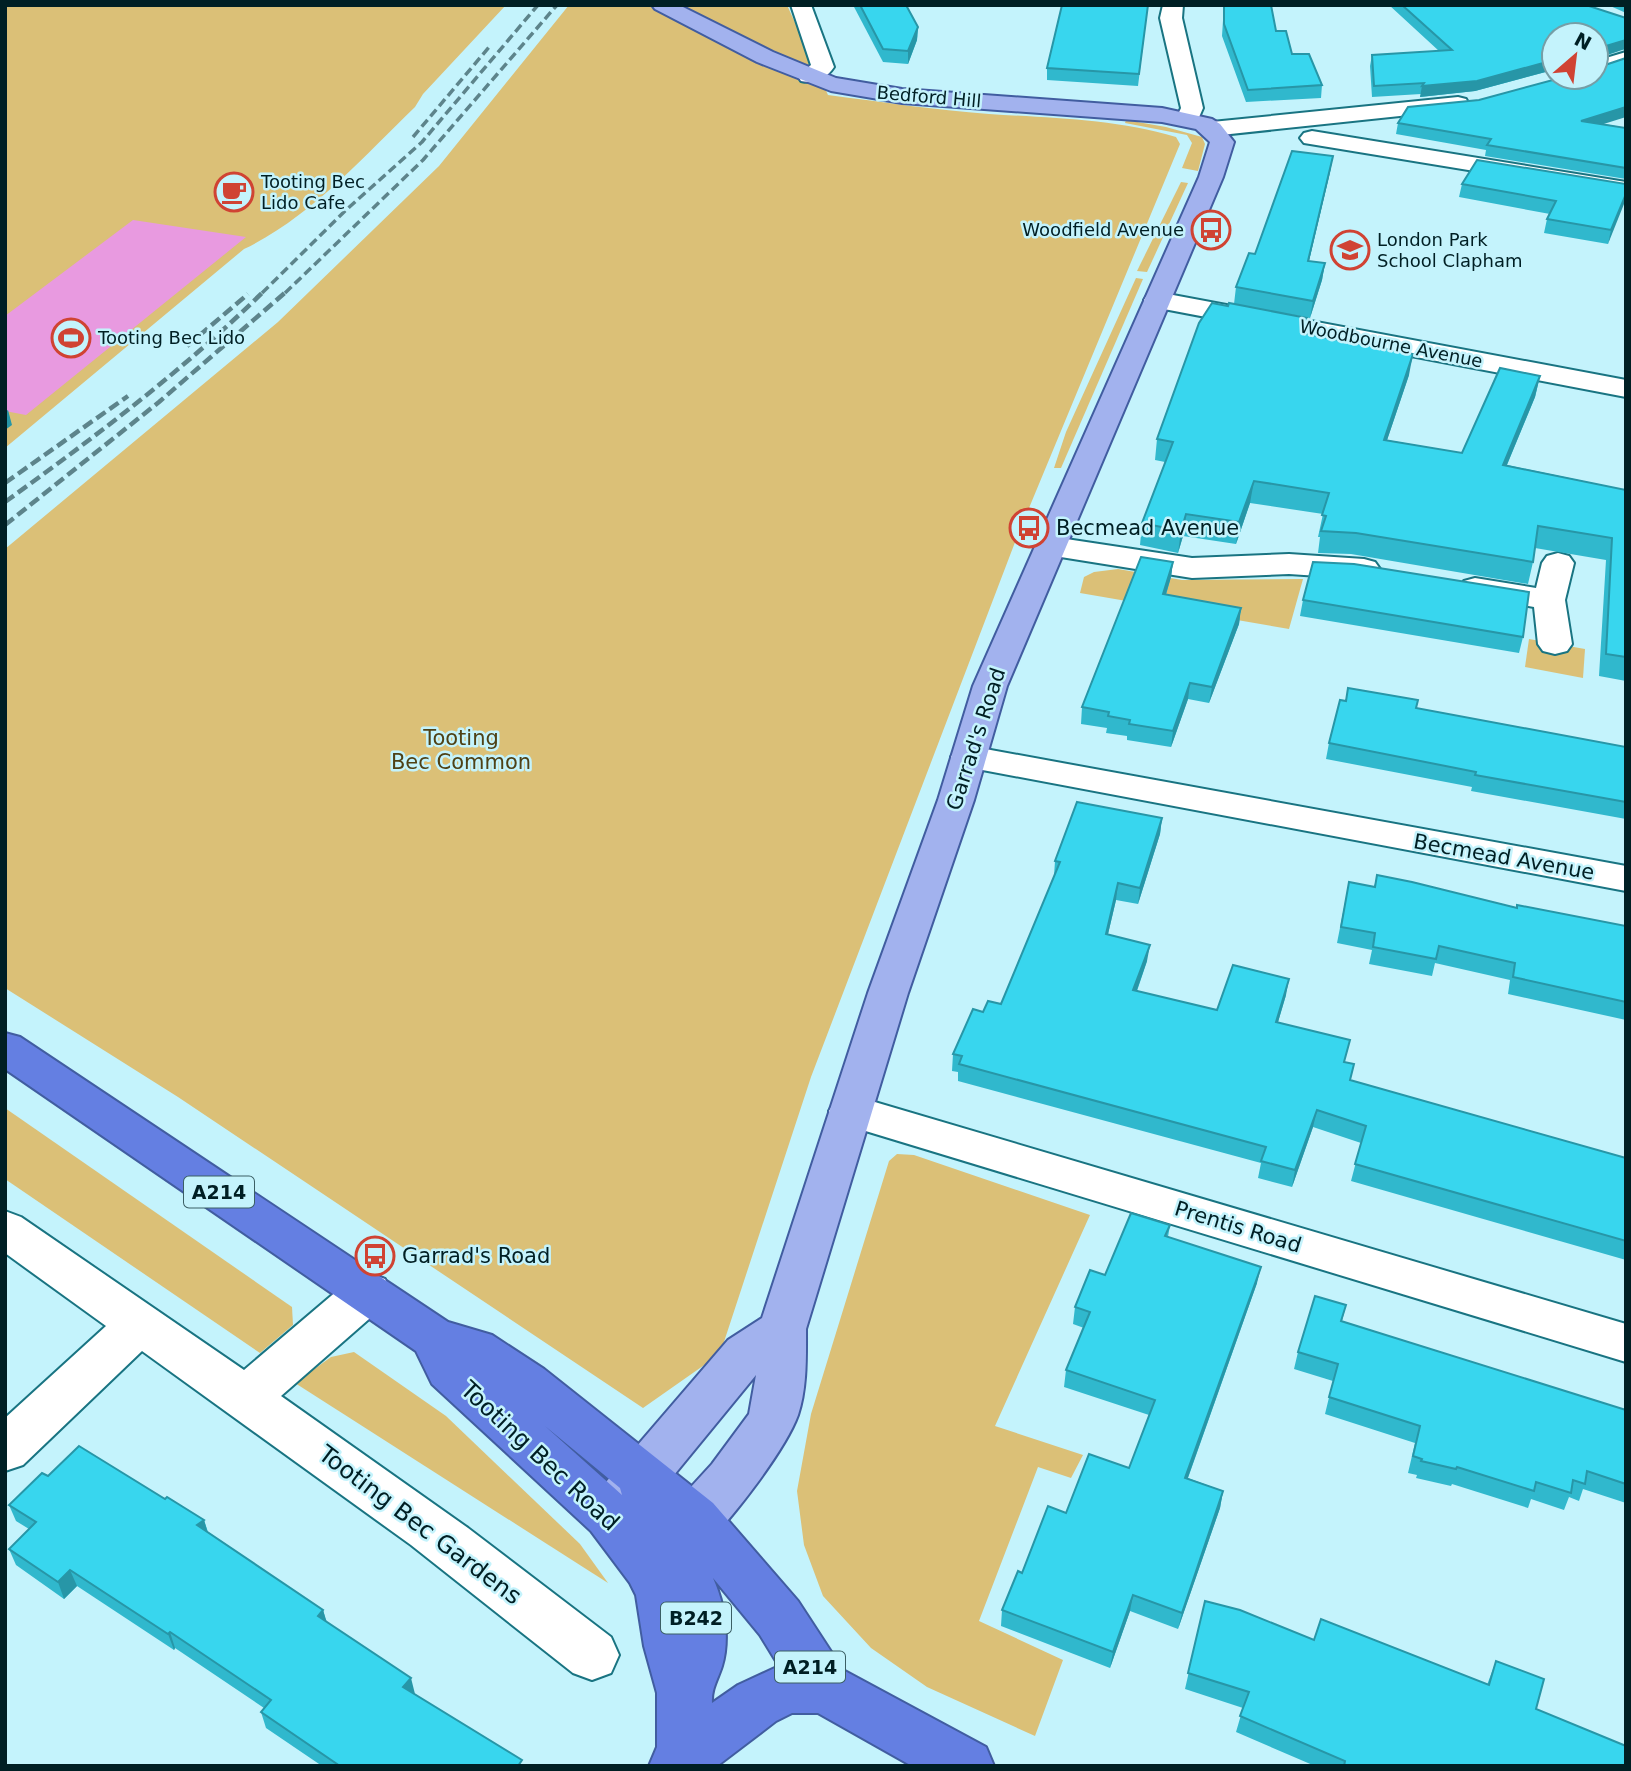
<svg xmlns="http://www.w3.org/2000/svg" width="1631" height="1771" viewBox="0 0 1631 1771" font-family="'DejaVu Sans',sans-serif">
<rect width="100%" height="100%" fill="#c4f3fc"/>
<!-- green -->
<g fill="#dbc077">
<path d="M5,5h501l-83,89 -8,13c-52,50 -104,110 -171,142l-239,199z"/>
<path d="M569,5h218l41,90c54,7 107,15 161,19 62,4 127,5 187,23l4,7 -163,393 -206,540 -91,277 -77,54 -465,-311 -173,-109v-439l273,-227 161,-156z"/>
<polygon points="1126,120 1166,127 1202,137 1205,144 1198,171 1182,168 1192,143 1187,135 1125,123"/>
<polygon points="1181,182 1188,183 1147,272 1137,271"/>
<polygon points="1136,278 1143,279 1061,468 1054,468 1066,432"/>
<polygon points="1118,569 1182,580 1303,579 1289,629 1080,593 1084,577 1094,572"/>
<polygon points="1529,639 1585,649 1583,678 1525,667"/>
<polygon points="5,1108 292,1307 293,1325 260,1353 5,1179"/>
<polygon points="897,1154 914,1155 1090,1215 995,1426 1083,1455 1071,1478 1038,1467 979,1621 1063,1660 1035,1736 927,1687 871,1648 823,1596 804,1545 797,1491 811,1414 889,1161"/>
<polygon points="354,1352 446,1416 580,1544 608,1583 295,1383 331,1357"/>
</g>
<!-- water -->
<polygon fill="#e89ae0" points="133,220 246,237 26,415 5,411 5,316"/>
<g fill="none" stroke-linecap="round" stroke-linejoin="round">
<defs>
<g id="minor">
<path d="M791,5h20l23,62c-7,11 -20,17 -33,14l-3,-5 13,-11z"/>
<polygon points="1163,5 1183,5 1182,18 1203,108 1196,124 1180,124 1176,119 1181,108 1160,18"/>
<polygon points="1626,52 1626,65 1596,75 1596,61"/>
<polygon points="1458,97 1466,99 1469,104 1466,109 1212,136 1204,134 1200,129 1204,124 1212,122"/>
<polygon points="1312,131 1626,182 1626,196 1304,143 1300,138 1304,133"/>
<polygon points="1157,292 1626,380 1626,397 1148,306 1144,300 1148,294"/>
<polygon points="1053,537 1192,558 1289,554 1364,559 1375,562 1380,569 1375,576 1364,579 1289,574 1192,578 1042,554 1037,547 1042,540"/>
<polygon points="1558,553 1569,556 1574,563 1565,600 1572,644 1567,651 1555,654 1543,651 1538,644 1534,607 1464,595 1459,588 1464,581 1475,578 1536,588 1542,563 1547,556"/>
<polygon points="969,746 1626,866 1626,891 956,765 951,757 956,749"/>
<polygon points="851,1095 1626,1324 1626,1362 836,1122 829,1111 836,1100"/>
<polygon points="5,1211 21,1217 244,1370 351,1279 368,1273 385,1279 391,1292 385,1305 281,1396 468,1528 611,1637 619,1655 611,1673 592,1680 573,1673 411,1545 142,1351 23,1465 5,1471 5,1418 106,1326 5,1253"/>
</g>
<path id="major" d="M652,5h27l94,47 63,26 66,11 260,19 50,11 8,5 14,18 -11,35 -216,509 -33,114 -66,193 -102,336c0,28 1,59 -8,86 -13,36 -73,114 -102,138 -5,5 -14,6 -20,9l-18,-7 -8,-16 8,-16 54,-59 37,-50 7,-39 -114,139 -18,6 -18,-6 -7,-16 7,-16 122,-142 34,-22 106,-325 70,-193 35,-114 226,-509 11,-35 -14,-13 -34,-7 -260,-19 -71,-12 -74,-29 -102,-53z"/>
<path id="highway" d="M5,1033l15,4 428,285 44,13 52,34 169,134 85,98 45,69 143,77 8,19h-82l-94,-53h-26l-16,8 -59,45h-68l8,-19v-54l-13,-47 -8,-51 -6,-12 -39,-52 -159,-147 -16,-33 -411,-282zM545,1426l75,62 2,7zM713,1578l47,57 19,31 -41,19 -26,18c-1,-14 6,-24 10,-37 8,-27 3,-62 -9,-88z"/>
</defs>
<!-- minor casing -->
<use href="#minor" stroke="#197482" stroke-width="4"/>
<!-- major casing -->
<use href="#major" stroke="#415da0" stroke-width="4"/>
<!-- highway casing -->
<use href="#highway" stroke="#415da0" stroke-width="4"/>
<!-- minor -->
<use href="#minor" fill="#fff" fill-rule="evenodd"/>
<!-- major -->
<use href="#major" fill="#a2b2ee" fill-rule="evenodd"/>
<!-- highway -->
<use href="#highway" fill="#647fe2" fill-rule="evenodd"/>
<!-- rail-far1 -->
<g stroke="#5d848b" stroke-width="3.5" stroke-dasharray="9 4.5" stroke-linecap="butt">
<polyline points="413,137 490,46"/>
<polyline points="262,293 346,210 422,142 538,5"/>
<polyline points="285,293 423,160 557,5"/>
</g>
<!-- rail -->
<g stroke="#5d848b" stroke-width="4.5" stroke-dasharray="11 5" stroke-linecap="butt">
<polyline points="187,346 248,294"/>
<polyline points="5,483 128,396"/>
<path d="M5,502c90,-65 180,-133 259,-211"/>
<polyline points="5,525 159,402 287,291"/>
</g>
</g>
<!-- wall -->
<g fill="#30b8cd">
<polygon points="853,5 906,5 918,27 917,40 908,64 883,62"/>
<polygon points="1148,5 1138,86 1047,80 1047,68"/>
<polygon points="1224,5 1276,31 1292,54 1322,85 1321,98 1246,102 1222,36"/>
<polygon points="1389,5 1586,5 1626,18 1626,50 1554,35 1554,71 1553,70 1475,91 1420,97 1421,94 1372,97 1370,66 1372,55 1439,51"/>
<polygon points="1608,5 1626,5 1626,13"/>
<polygon points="1479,100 1626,128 1626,179 1485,156 1486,150 1396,134 1398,123"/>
<polygon points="1333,156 1330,172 1309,261 1325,263 1322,280 1310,318 1234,304 1236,287 1255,254"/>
<polygon points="1462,184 1626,184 1608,244 1544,233 1547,219 1550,214 1459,197"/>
<polygon points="1305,333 1409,375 1387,440 1462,453 1540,376 1535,397 1507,465 1626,490 1626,681 1599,676 1606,560 1535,548 1533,562 1528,584 1351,554 1318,553 1320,537 1318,537 1323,514 1250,503 1236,544 1183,536 1178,553 1140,545 1142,523 1165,462 1155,460 1157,439"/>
<polygon points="1173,562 1171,577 1166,595 1241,608 1239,624 1209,703 1188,699 1171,747 1127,740 1127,736 1106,733 1107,728 1081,724 1082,707"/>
<polygon points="1303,600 1523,637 1519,653 1300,616"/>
<polygon points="1416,709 1626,747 1626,819 1471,791 1472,787 1326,759 1329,743"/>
<polygon points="1162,818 1160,834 1138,904 1116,900 1108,934 1147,961 1137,991 1217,1010 1286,995 1278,1022 1345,1062 1351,1080 1626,1158 1626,1260 1351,1181 1361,1143 1313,1127 1292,1187 1258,1178 1261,1163 958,1081 958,1072 952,1071 953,1054 983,1012 1001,1004 1054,876 1055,861"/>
<polygon points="1377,875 1516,908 1626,926 1626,1020 1508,994 1510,980 1435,963 1432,976 1369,964 1372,950 1337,943 1349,882 1374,887"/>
<polygon points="1170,1225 1168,1237 1257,1283 1188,1478 1223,1491 1220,1508 1178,1629 1130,1611 1110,1668 1001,1626 1002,1610 1022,1573 1066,1513 1129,1468 1149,1415 1064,1387 1066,1370 1084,1328 1073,1324 1075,1307 1105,1275"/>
<polygon points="1346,1305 1342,1321 1626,1410 1626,1503 1583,1489 1579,1501 1569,1497 1564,1510 1531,1499 1528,1508 1452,1484 1451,1486 1416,1478 1417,1475 1408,1473 1415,1443 1325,1414 1333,1381 1294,1369 1298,1352"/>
<polygon points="48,1476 165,1499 204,1520 208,1532 323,1610 326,1621 415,1694 523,1766 322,1766 266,1728 261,1712 264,1708 175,1648 174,1650 77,1586 64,1599 16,1565 9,1549 29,1529 16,1521 9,1505"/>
<polygon points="1205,1601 1314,1640 1487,1685 1496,1661 1536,1709 1626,1766 1315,1766 1236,1732 1243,1708 1185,1689"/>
</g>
<!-- shaded-wall -->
<g fill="#2796a7">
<polygon points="918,27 917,40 908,64 908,51"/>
<polygon points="1626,40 1625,49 1596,59 1596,49"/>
<polygon points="1554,60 1553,70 1475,91 1420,97 1422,86"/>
<polygon points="1626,107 1626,117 1578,132 1581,121"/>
<polygon points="1333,156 1330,172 1305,277 1308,261"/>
<polygon points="1626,194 1626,199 1608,244 1611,230"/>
<polygon points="1325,263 1322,280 1310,318 1313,301"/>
<polygon points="1413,354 1409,375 1380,461 1384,440"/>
<polygon points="1540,376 1535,397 1498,486 1503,465"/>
<polygon points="8,410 12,425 5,430 5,412"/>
<polygon points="1254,481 1250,503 1236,544 1239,522"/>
<polygon points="1186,514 1183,536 1178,553 1181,531"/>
<polygon points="1173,562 1171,577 1161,610 1163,594"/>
<polygon points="1241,608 1239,624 1209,703 1212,687"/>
<polygon points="1190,683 1188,699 1171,747 1173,731"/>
<polygon points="1162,818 1160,834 1138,904 1140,888"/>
<polygon points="1118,883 1116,900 1104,951 1106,934"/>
<polygon points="1150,945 1147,961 1131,1007 1133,990"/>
<polygon points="1289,979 1286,995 1273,1039 1276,1022"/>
<polygon points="1317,1110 1313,1127 1292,1187 1295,1170"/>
<polygon points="1261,1267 1257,1283 1182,1494 1185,1478"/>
<polygon points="1223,1491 1220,1508 1178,1629 1182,1613"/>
<polygon points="204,1520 209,1537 197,1525"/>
<polygon points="70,1570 77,1586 64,1599 58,1582"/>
<polygon points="1133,1595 1130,1611 1110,1668 1113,1652"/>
<polygon points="323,1610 328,1626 318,1616"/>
<polygon points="170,1632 175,1648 174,1650 168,1634"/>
<polygon points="411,1678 415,1694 403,1687"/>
</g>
<!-- building -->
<g fill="#38d6ee" stroke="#2796a7" stroke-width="2">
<polygon points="860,5 906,5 918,27 908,51 883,49"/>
<polygon points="1062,5 1148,5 1139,74 1047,68"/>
<polygon points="1224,5 1271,5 1276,31 1286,31 1292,54 1309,54 1322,85 1248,90 1224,24"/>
<polygon points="1402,5 1586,5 1626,18 1626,40 1596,49 1596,60 1596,35 1554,35 1554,60 1477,81 1422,86 1424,83 1374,86 1372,55 1452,50"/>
<polygon points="1626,58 1626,107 1581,121 1626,128 1626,168 1487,145 1491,139 1398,123 1408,107 1479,100 1564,77 1596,77 1596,64 1599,67"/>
<polygon points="1292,151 1333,156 1308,261 1325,263 1313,301 1236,287 1249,253 1255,254"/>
<polygon points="1477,160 1626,184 1626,194 1611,230 1547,219 1556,201 1462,184"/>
<polygon points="1212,303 1228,306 1229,303 1307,318 1302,333 1413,354 1384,440 1462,453 1500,368 1540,376 1503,465 1626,490 1626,657 1606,654 1612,538 1538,526 1533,562 1356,533 1321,531 1326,516 1322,515 1329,493 1254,481 1239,522 1186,514 1181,531 1142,523 1173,442 1157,439 1199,323"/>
<polygon points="1141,557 1173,562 1163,594 1241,608 1212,687 1190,683 1173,731 1129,724 1130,720 1108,716 1109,712 1082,707"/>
<polygon points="1313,562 1354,564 1529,592 1523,637 1303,600"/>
<polygon points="1348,688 1418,700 1416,708 1626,747 1626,802 1475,775 1476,772 1329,743 1340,700 1346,701"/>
<polygon points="1077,802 1162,818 1140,888 1118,883 1106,934 1150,945 1133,990 1217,1010 1233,965 1289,979 1276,1022 1350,1040 1344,1062 1354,1064 1350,1080 1626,1158 1626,1241 1355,1164 1366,1126 1317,1110 1295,1170 1261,1161 1266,1147 959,1064 962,1056 953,1054 973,1009 983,1012 988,1001 1001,1004 1060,862 1055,861"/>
<polygon points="1377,875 1412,882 1517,908 1517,905 1626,926 1626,1002 1513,977 1515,963 1439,946 1436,959 1373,947 1375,933 1341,927 1349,882 1375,887"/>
<polygon points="1131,1213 1170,1225 1165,1236 1261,1267 1185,1478 1223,1491 1182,1613 1133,1595 1113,1652 1002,1610 1018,1571 1022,1573 1048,1506 1066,1513 1089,1454 1129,1468 1155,1400 1066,1370 1090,1312 1075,1307 1090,1270 1105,1275"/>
<polygon points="1315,1296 1346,1305 1341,1321 1626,1410 1626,1484 1587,1471 1585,1484 1573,1480 1571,1493 1536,1482 1534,1491 1457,1467 1456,1469 1421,1461 1422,1459 1413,1456 1420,1426 1329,1397 1338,1364 1298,1352"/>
<polygon points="79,1446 165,1499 167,1497 204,1520 197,1525 323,1610 318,1616 411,1678 403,1687 522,1760 518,1766 340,1766 261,1712 271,1700 170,1632 168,1634 70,1570 58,1582 9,1549 36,1522 9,1505 42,1473 48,1476"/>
<polygon points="1205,1601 1240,1610 1314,1640 1321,1619 1489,1685 1496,1661 1544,1679 1536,1709 1626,1746 1626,1766 1344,1766 1345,1761 1240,1716 1249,1692 1188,1673"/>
</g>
<!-- icons -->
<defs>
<symbol id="cafe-ring" viewBox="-11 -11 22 22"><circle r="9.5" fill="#c4f3fc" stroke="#d04333" stroke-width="1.5"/><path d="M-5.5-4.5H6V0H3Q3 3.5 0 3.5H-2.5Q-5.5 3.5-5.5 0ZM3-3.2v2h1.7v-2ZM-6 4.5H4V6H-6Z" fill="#d04333"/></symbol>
<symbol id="bus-ring" viewBox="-11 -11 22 22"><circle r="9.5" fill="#c4f3fc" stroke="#d04333" stroke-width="1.5"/><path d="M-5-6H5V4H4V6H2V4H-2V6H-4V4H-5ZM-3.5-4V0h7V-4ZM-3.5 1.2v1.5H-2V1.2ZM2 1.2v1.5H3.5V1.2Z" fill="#d04333"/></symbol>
<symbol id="school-ring" viewBox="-11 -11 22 22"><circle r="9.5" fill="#c4f3fc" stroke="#d04333" stroke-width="1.5"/><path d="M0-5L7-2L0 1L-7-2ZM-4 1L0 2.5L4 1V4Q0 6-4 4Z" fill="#d04333"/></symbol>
<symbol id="stadium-ring" viewBox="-11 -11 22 22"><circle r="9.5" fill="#c4f3fc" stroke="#d04333" stroke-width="1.5"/><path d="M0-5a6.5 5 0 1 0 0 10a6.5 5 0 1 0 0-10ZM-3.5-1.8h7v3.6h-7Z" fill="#d04333"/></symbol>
</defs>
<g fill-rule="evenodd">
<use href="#cafe-ring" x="212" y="170" width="44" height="44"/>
<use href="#bus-ring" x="1189" y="208" width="44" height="44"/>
<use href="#school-ring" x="1328" y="228" width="44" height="44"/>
<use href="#stadium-ring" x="49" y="316" width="44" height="44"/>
<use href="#bus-ring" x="1007" y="506" width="44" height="44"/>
<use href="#bus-ring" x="353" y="1234" width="44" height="44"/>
</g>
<g text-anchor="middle" stroke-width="5" stroke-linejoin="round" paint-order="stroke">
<!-- far-street labels -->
<g font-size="18" fill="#001f24" stroke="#c4f3fc">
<text transform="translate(929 97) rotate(5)" y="6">Bedford Hill</text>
<text transform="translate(1391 344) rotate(11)" y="6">Woodbourne Avenue</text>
</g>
<!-- far-poi labels -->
<g font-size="18" fill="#001f24" stroke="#c4f3fc" text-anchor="start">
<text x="261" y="188">Tooting Bec<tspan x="261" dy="21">Lido Cafe</tspan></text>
<text x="1184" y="236" text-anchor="end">Woodfield Avenue</text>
<text x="1377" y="246">London Park<tspan x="1377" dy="21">School Clapham</tspan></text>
<text x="98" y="344">Tooting Bec Lido</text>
</g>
<!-- shield labels -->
<g fill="#c4f3fc" stroke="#3b5f65" stroke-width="2">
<rect x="184" y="1176.5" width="70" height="31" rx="5"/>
<rect x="661" y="1602.5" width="70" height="31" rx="5"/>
<rect x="775" y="1651.5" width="70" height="31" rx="5"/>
</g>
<g font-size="19" font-weight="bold" fill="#001f24">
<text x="219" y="1199">A214</text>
<text x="696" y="1625">B242</text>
<text x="810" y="1674">A214</text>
</g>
<!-- poi labels -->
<g font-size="21" fill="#001f24" stroke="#c4f3fc" text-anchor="start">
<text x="1056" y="535">Becmead Avenue</text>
<text x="402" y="1263">Garrad's Road</text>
</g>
<!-- park labels -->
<g font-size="21" fill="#4f4115" stroke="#c4f3fc">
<text x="461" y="745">Tooting<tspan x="461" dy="24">Bec Common</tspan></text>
</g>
<!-- street labels -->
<g font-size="21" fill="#001f24" stroke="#c4f3fc">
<text transform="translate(976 739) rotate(-72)" y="7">Garrad's Road</text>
<text transform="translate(1504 857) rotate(10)" y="7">Becmead Avenue</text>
<text transform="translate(1238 1227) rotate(17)" y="7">Prentis Road</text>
</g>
<!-- near-street labels -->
<g font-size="24" fill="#001f24" stroke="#c4f3fc">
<text transform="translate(540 1456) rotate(43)" y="8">Tooting Bec Road</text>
<text transform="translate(420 1525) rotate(37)" y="8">Tooting Bec Gardens</text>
</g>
</g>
<!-- border -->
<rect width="1631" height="1771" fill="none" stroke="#001f24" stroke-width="14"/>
<!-- north arrow -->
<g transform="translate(1575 56) rotate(28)"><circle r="33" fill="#c4f3fc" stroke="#769ea6" stroke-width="2"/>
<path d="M0-5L12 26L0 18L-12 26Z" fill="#d04333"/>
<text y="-10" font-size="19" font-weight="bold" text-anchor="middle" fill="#001f24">N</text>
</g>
</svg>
